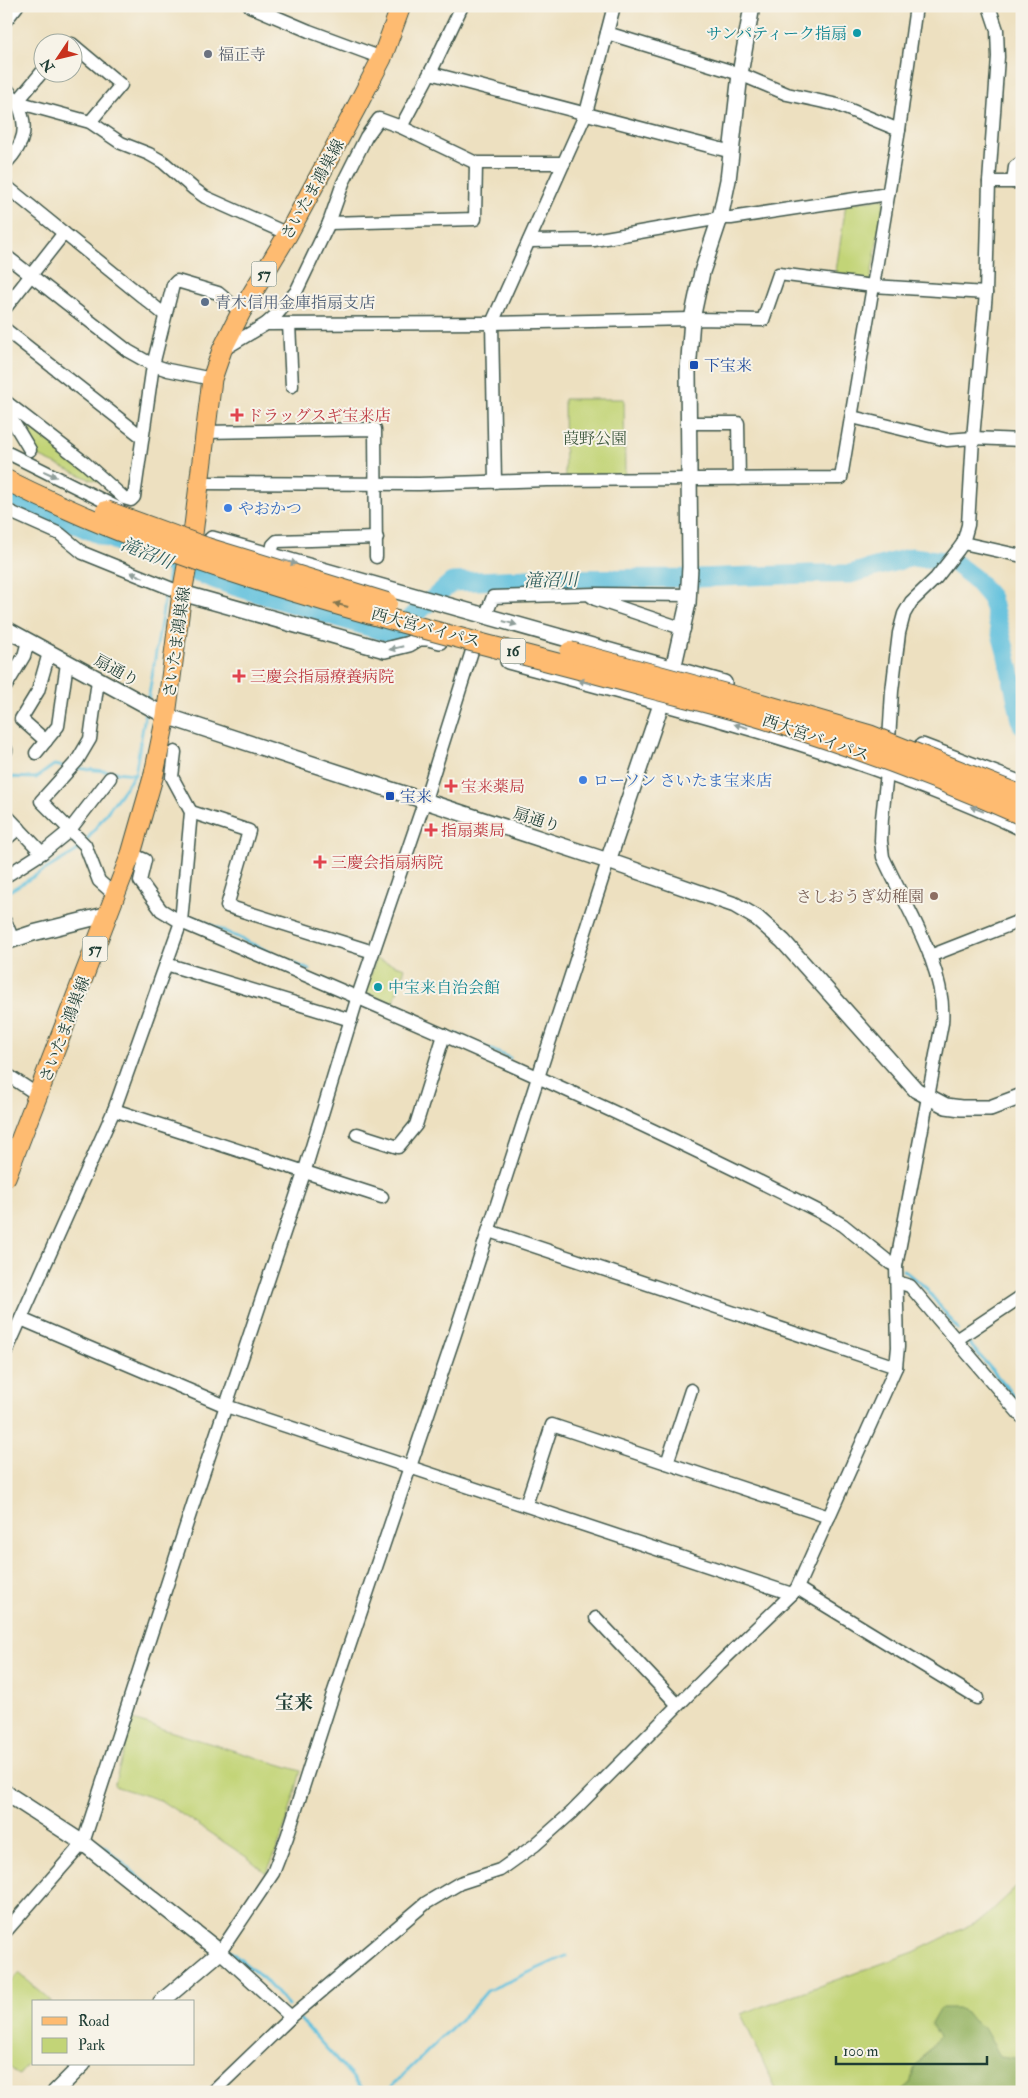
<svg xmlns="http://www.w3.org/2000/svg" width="1028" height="2098" viewBox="0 0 1028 2098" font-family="'IM FELL Double Pica','Noto Serif JP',serif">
<rect width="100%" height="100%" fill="#f7f3e8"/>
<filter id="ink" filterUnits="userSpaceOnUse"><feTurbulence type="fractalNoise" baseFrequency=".02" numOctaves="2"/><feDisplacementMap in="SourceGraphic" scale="10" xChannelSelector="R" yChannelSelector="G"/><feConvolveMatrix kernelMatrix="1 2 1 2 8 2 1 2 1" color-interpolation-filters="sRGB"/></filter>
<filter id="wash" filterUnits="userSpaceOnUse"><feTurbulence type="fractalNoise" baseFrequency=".0096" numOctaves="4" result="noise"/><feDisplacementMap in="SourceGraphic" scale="20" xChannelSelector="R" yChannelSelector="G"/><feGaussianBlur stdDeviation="1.12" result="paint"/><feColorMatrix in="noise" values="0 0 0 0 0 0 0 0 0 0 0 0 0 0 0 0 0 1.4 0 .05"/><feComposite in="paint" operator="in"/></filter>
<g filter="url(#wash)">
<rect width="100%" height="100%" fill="#ede0c0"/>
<!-- green -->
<g fill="#c2d477" stroke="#708856">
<polygon points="885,198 870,282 835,278 846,204"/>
<polygon points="564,399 624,399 625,476 565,477"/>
<polygon points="23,421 102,482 89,479 38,456 20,424"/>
<polygon points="376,959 405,968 393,1004 365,992"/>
<path d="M133,1720l168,51c-10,35 -18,70 -35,102l-18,-15 -88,-58 -46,-14z"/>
<polygon points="1022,1882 1022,2092 777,2092 741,2014 914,1952 984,1918"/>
<polygon points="19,1973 52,2002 34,2002 34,2057 19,2075 6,2064 6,1987"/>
</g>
<!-- forest -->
<polygon fill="#99b668" stroke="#5c7a4e" points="940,2008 957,2008 966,2012 973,2021 984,2028 1000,2056 1022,2059 1022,2092 900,2092 910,2084 914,2069 939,2037 931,2024"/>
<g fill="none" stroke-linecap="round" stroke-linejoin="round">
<!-- stream -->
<g stroke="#5ec0dd" stroke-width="3">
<polyline points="167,585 170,563"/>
<polyline points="148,701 166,591"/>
<polyline points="75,768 135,774 146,709"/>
<polyline points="6,777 36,778 54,765 66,767"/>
<polyline points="86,841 135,774"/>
<polyline points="6,893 75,852 82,846"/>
<polyline points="196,918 309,970"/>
<polyline points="456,1034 510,1058"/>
<polyline points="592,1095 641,1118"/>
<polyline points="903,1270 924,1286 958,1329"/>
<polyline points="968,1342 1022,1405"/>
<polyline points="58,1818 82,1833"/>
<polyline points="89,1838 105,1847 156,1892"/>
<polyline points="227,1949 264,1979 288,2006"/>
<polyline points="297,2016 366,2092"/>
<polyline points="386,2092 476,2004 487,1991 566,1956"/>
</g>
<!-- river -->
<polyline stroke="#5ec0dd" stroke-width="19" points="6,494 91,531 170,563 233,586 385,632 396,631 452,582 527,579 697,578 809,574 850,574 912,557 953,562 974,578 991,598 1006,652 1022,725"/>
</g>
</g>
<g filter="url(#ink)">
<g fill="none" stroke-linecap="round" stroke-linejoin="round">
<defs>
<g id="minor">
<polyline points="250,6 309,31 382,58"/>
<polyline points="6,20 17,6"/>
<polyline points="607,33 740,74 787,94 838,105 899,130"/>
<polyline points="72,44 121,85 90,122"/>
<polyline points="430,73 732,152"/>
<polyline points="6,88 17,102 90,122 121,143 149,154 163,162 194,189 205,197 288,234"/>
<polyline points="401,127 433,67 462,6"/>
<polyline points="1022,162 1015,167 1013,182 1022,181"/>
<path d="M6,163c19,-20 23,-36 11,-61l25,-30"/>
<polyline points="989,182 1013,182"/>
<polyline points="6,186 165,315"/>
<polyline points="329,223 475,219 476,163"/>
<polyline points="529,241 594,240 720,218 731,218 888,194"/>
<polyline points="6,256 128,351 153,365 168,370 212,379"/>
<polyline points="6,307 64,233"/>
<polyline points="266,324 277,314 296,292 329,223 343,183 366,137 379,119 401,127 476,163 564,163"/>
<polyline points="289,324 292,386"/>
<polyline points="6,330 141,436"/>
<polyline points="224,349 266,324 492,323 692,319 763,320 779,274 873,286 986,293"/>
<polyline points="6,402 85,463 124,498 131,500 134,497 153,365 173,285 177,281 218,293 241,312"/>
<polyline points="6,410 30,450"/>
<polyline points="852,417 947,440 973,438 1022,440"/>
<polyline points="689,423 738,423 739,479"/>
<polyline points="205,432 375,429 376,557"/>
<polyline points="6,452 118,508"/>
<polyline points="495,482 492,323 586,113 614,6"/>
<polyline points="199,483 419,484 548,480 841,478 899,130 916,6"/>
<polyline points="6,510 60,534 83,553 182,593"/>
<polyline points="963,543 1022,556"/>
<polyline points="271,557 273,545 277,541 377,538"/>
<polyline points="591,596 595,599 684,629"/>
<polyline points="485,617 493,597 595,594 689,595"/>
<polyline points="98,680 90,739 77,761 41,801 85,845 99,881 116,896"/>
<polyline points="6,686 24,656 28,641"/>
<polyline points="46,741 21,719 38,691 49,653"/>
<polyline points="6,749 6,751"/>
<polyline points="36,753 58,726 67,663"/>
<polyline points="191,812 249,831 227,906 373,952"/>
<polyline points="6,815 42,853"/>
<polyline points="6,839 19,828"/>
<path d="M131,854l14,6 -5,21 21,29 20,12c217,92 433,185 643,292l19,11 47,38 6,3"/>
<polyline points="6,876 42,853 69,831 110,778"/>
<polyline points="6,923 13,940"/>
<polyline points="930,956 1022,920"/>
<polyline points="166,964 351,1020"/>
<polyline points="6,1074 38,1095"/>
<polyline points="114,1110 382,1197"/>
<polyline points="357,1134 398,1147 416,1125 444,1035"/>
<polyline points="489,1231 896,1367"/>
<polyline points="897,1282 910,1286 1022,1417"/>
<polyline points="21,1319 226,1406 792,1594"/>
<polyline points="956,1340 1019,1298 1022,1301"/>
<polyline points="6,1352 114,1110 181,922 191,812 172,777 175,752"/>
<polyline points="667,1463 691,1390"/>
<polyline points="526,1505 552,1425 829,1517"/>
<polyline points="797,1588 977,1698"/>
<polyline points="596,1618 678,1705"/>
<polyline points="6,1931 83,1843 199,1486 304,1173 358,996 425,800 472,651"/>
<polyline points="291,2017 220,1952 273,1873 287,1837 332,1697 454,1337 608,861"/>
<path d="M213,2092l78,-75 135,-114 34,-20 40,-13 35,-25 36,-32 148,-149 73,-70 5,-6 99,-221 2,-20 -2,-81 46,-243c5,-55 -37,-117 -59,-166l-2,-16 1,-23 5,-45 5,-82 7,-58 5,-19 7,-12 25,-24 22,-28 5,-7 5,-18 5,-87 13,-145 3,-111 9,-125 -1,-27 -8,-24"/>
</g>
<g id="tertiary">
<polyline points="212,539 724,683"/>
<polyline points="182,593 385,650 409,644 419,638 428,638 440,641"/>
<polyline points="6,629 166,716 608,861 735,905 757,918 783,941 916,1090 946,1106 961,1108 990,1108 1022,1096"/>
<path d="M508,661c173,47 351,90 514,167"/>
<polyline points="922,746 1022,784"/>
<polyline points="608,861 673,669 688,603 690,567 688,372 692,319 702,272 720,218 728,180 740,74 752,6"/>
<polyline points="6,942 33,933 109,914"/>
<polyline points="6,1793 83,1843 220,1952 161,2002"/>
<polyline points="55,2092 83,2064"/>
</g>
<polyline id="primary" points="6,1177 131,854 154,774 166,716 182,593 193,534 212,379 222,350 241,312 288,234 356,108 382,58 401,6"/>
</defs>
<!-- minor casing -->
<use href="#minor" stroke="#3e5549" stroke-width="15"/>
<!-- tertiary casing -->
<use href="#tertiary" stroke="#3e5549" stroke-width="18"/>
<!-- primary casing -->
<use href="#primary" stroke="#3e5549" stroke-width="21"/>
<!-- minor -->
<use href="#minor" stroke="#fff" stroke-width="12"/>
<!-- tertiary -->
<use href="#tertiary" stroke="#fff" stroke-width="15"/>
<!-- primary -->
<use href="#primary" stroke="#febb71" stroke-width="19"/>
<defs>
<g id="trunk-bridge">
<path d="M6,480c203,102 427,149 644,208 42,11 84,21 125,34 83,26 167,57 247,93"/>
<polyline points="106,511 207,548 387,603"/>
<polyline points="570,652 737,697 869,735 1022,796"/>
</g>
</defs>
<!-- trunk-bridge casing -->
<use href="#trunk-bridge" stroke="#3e5549" stroke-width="22" stroke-linecap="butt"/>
<!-- trunk-bridge -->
<use href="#trunk-bridge" stroke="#febb71" stroke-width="20"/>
</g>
<!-- one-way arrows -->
<defs><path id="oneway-solid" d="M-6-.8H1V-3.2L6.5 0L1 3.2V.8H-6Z" transform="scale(1.25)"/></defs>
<g fill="#8f9e9a">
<use href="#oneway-solid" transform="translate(50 474) rotate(25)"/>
<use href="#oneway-solid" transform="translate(290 562) rotate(16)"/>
<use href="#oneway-solid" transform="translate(137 575) rotate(-158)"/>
<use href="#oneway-solid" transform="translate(510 623) rotate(16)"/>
<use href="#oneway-solid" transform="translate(396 648) rotate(166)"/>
<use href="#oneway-solid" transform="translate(585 682) rotate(-165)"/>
<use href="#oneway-solid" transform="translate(741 726) rotate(-164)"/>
<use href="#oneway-solid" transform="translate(977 809) rotate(-158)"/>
</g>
<use fill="#83764f" href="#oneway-solid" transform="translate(341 605) rotate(-165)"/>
</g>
<!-- markers -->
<g fill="#0f9aa8" stroke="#f7f3e8" stroke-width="2">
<circle cx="857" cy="33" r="5"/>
<circle cx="378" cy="987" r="5"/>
</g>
<circle fill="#6b7280" stroke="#f7f3e8" stroke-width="2" cx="208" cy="54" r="5"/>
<circle fill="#5c6f8a" stroke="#f7f3e8" stroke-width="2" cx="205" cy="302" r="5"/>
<g fill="#1a4fb4" stroke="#f7f3e8" stroke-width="2">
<rect x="689" y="360" width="10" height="10" rx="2.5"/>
<rect x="385" y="791" width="10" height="10" rx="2.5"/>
</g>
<g fill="#e0444e" stroke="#f7f3e8" stroke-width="2">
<path d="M234.5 407.5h5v5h5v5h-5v5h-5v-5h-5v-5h5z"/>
<path d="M236.5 668.5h5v5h5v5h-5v5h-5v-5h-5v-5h5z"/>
<path d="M448.5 778.5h5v5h5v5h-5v5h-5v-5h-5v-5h5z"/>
<path d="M428.5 822.5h5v5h5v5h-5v5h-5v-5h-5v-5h5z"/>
<path d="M317.5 854.5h5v5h5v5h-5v5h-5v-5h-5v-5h5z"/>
</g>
<g fill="#3f7fe0" stroke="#f7f3e8" stroke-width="2">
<circle cx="228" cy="508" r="5"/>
<circle cx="583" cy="780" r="5"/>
</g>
<circle fill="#8d6e63" stroke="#f7f3e8" stroke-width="2" cx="934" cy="896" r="5"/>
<g text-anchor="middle" stroke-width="4" stroke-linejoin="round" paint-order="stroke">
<!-- shield labels -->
<g fill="#f7f3e8" stroke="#60746a" stroke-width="1">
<rect x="251.5" y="261.5" width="25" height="25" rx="4"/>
<rect x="500.5" y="638.5" width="25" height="25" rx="4"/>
<rect x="82.5" y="936.5" width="25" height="25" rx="4"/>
</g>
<g font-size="15" font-weight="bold" fill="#1f3d34">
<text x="264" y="279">57</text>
<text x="513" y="656">16</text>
<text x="95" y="954">57</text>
</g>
<!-- culture labels -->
<g font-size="16" fill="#0d838f" stroke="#f7f3e8" text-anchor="end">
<text x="847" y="39">サンパティーク指扇</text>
<text x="388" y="993" text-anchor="start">中宝来自治会館</text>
</g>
<!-- worship labels -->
<g font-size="16" fill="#5b616d" stroke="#f7f3e8" text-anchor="start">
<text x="218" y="60">福正寺</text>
</g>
<!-- street labels -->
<g font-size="16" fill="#1f3d34" stroke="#f7f3e8">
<text transform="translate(312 189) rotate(-61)" y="6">さいたま鴻巣線</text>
<text transform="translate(426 627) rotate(15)" y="6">西大宮バイパス</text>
<text transform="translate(176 642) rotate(-82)" y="6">さいたま鴻巣線</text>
<text transform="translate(117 670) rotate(29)" y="6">扇通り</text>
<text transform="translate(816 737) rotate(19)" y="6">西大宮バイパス</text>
<text transform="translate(537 819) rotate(18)" y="6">扇通り</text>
<text transform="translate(64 1029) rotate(-69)" y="6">さいたま鴻巣線</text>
</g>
<!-- service labels -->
<g font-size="16" fill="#4e5e75" stroke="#f7f3e8" text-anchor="start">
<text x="215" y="308">青木信用金庫指扇支店</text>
</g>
<!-- transit labels -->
<g font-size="16" fill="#164399" stroke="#f7f3e8" text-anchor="start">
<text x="704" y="371">下宝来</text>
<text x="400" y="802">宝来</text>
</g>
<!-- health labels -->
<g font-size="16" fill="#be3a42" stroke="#f7f3e8" text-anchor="start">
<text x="247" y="421">ドラッグスギ宝来店</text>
<text x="250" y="682">三慶会指扇療養病院</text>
<text x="461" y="792">宝来薬局</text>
<text x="441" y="836">指扇薬局</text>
<text x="331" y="868">三慶会指扇病院</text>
</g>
<!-- park labels -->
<g font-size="16" fill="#405b41" stroke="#f7f3e8">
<text x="595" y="444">葭野公園</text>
</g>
<!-- shop labels -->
<g font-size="16" fill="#366cbe" stroke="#f7f3e8" text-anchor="start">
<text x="238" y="514">やおかつ</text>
<text x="593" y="786">ローソン さいたま宝来店</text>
</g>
<!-- education labels -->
<g font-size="16" fill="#785e54" stroke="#f7f3e8" text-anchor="end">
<text x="924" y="902">さしおうぎ幼稚園</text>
</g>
<!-- water labels -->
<g font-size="18" font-style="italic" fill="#2f5e5e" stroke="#f7f3e8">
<text transform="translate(147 553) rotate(22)" y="6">滝沼川</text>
<text transform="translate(551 580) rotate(-1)" y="6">滝沼川</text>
</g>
<!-- quarter labels -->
<g font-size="19" font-weight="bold" fill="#1f3d34" stroke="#f7f3e8">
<text x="294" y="1709">宝来</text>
</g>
</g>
<!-- margin -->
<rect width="1028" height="2098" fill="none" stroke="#f7f3e8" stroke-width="25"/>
<!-- legend -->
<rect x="32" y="2000" width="162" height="65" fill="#f7f3e8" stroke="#a1aaa0"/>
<rect x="42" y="2017" width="25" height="8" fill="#febb71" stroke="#a1aaa0"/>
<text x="78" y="2026" font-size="15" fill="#1f3d34">Road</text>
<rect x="42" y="2038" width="25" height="15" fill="#c2d477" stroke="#a1aaa0"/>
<text x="78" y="2050" font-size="15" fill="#1f3d34">Park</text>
<!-- north arrow -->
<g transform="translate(58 58) rotate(235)"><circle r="24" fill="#f7f3e8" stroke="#a1aaa0"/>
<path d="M0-4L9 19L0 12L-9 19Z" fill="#c8321e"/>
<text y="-8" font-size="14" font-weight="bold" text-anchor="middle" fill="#1f3d34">N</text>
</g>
<!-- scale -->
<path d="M836 2056v8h151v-8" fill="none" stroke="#1f3d34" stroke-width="2.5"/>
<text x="843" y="2056" font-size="15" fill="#1f3d34" stroke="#f7f3e8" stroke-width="4" paint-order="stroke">100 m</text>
</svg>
